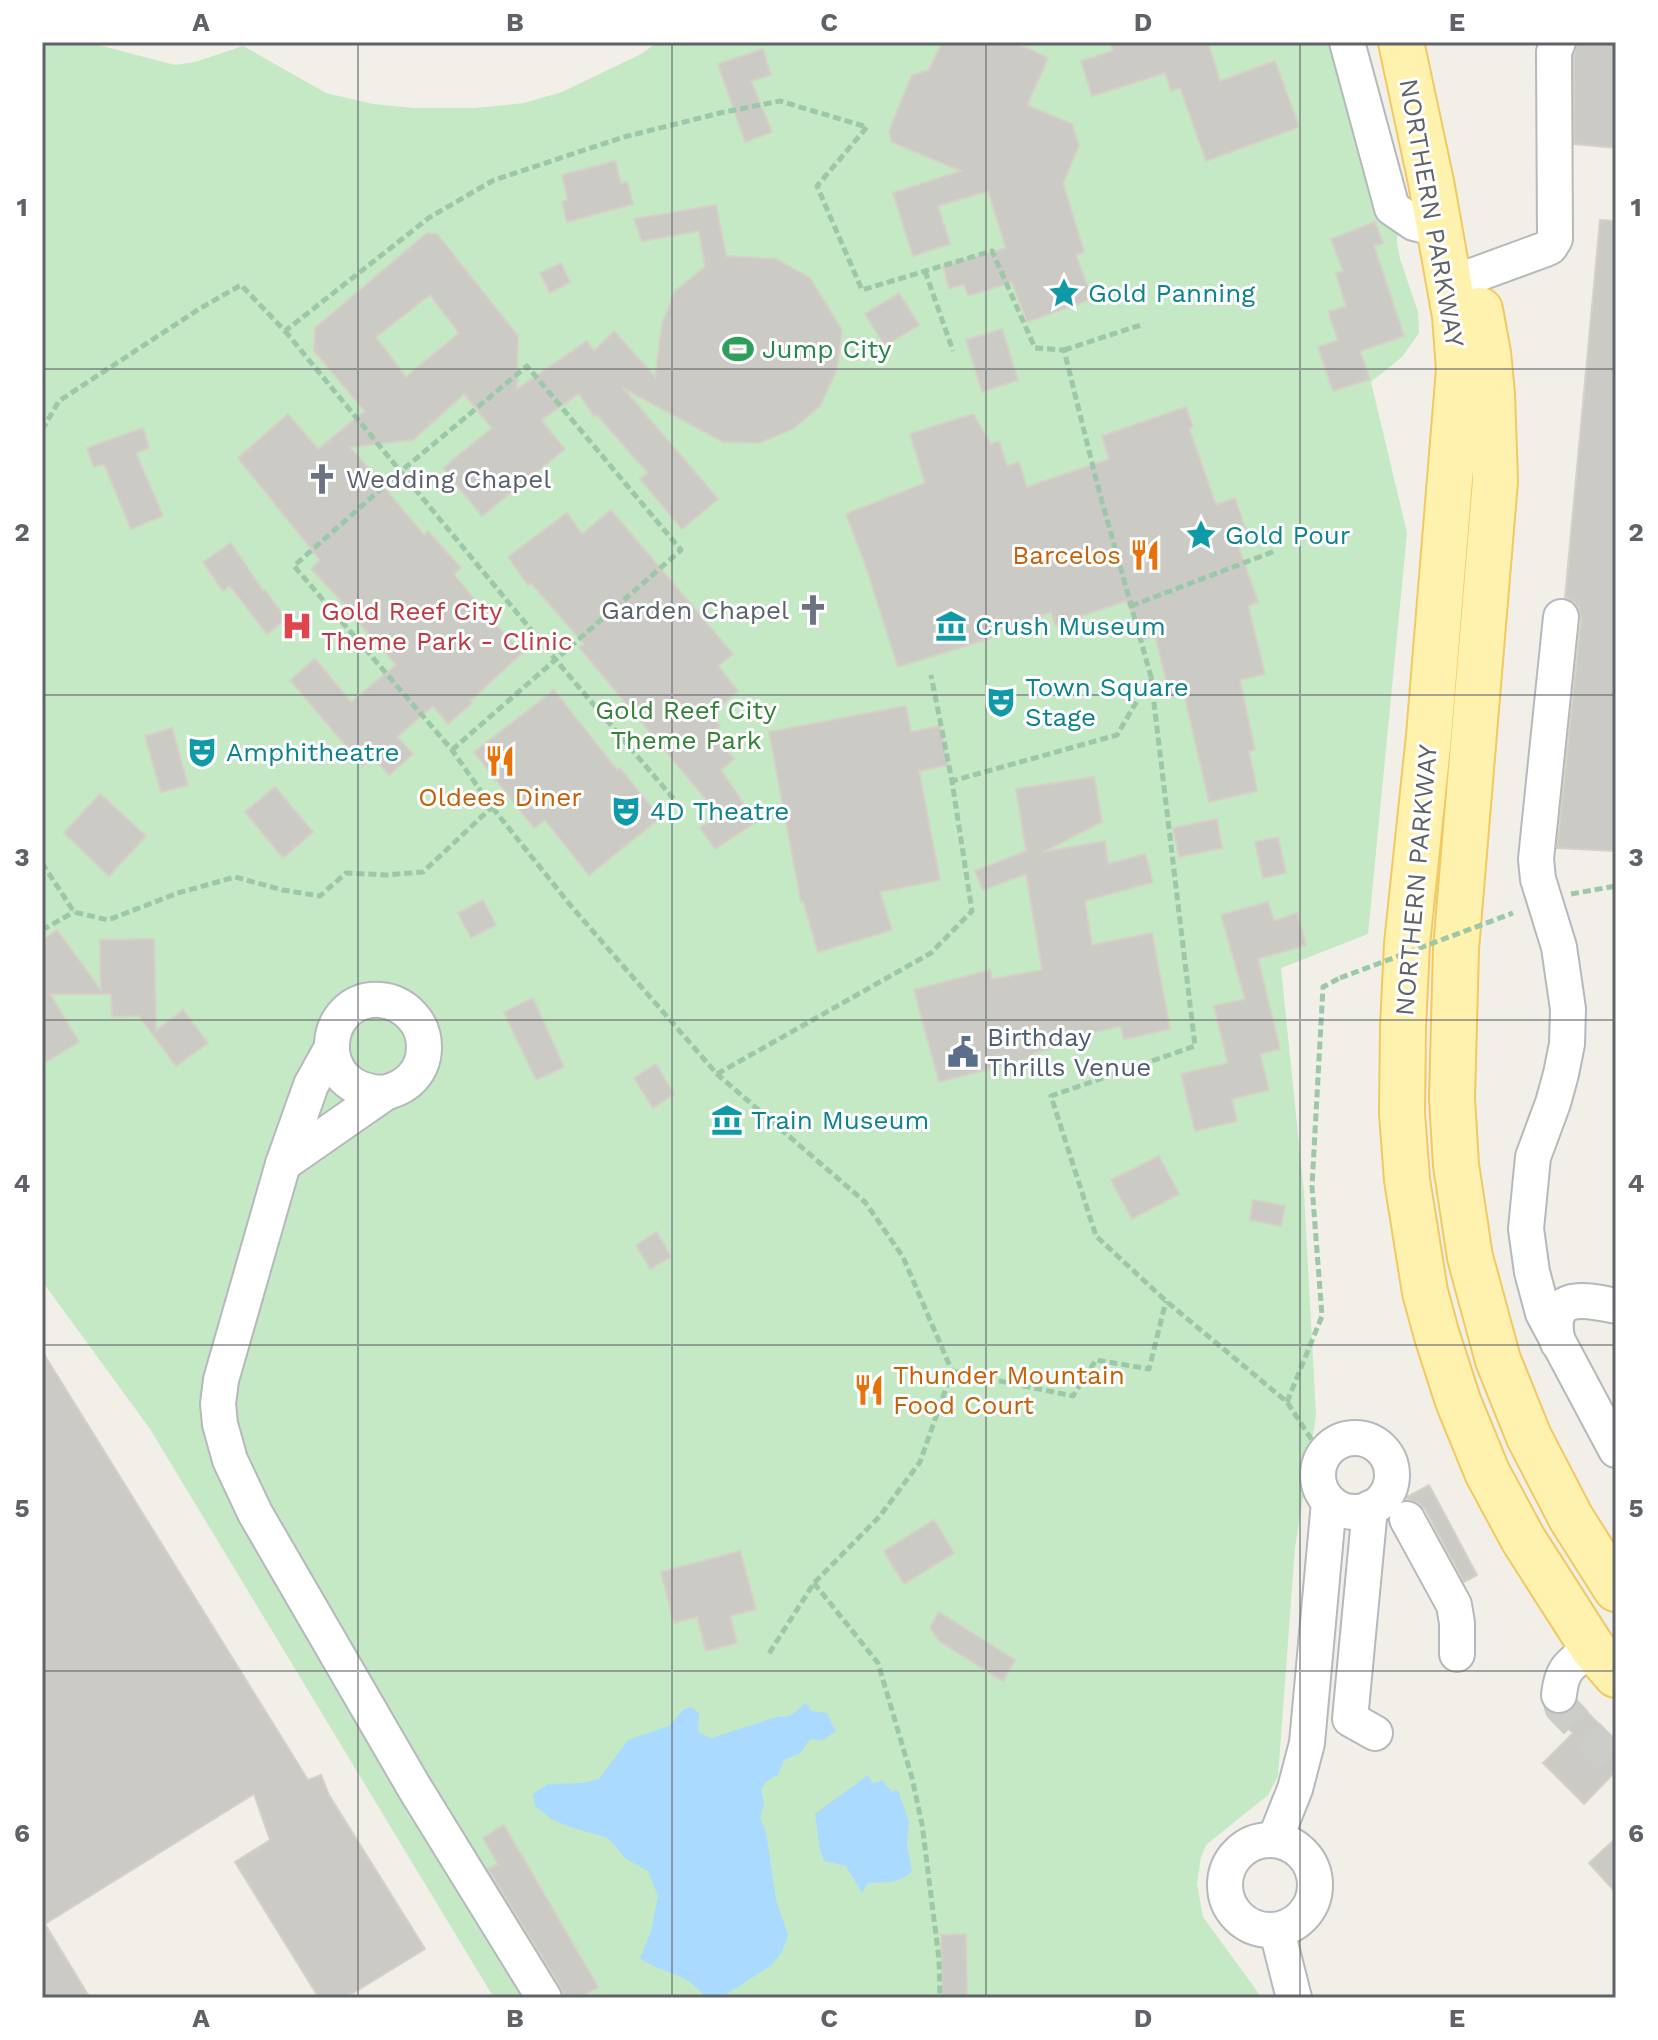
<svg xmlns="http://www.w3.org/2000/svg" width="1658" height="2040" viewBox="0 0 1658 2040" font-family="'Work Sans',sans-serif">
<rect width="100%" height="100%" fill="#f1efe8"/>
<!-- green -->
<polygon fill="#c5e8c5" points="42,42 87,42 175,65 195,62 243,46 326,93 373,104 414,108 475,108 524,103 562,92 641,54 658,42 1366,42 1399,185 1397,243 1400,259 1418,312 1419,333 1402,357 1371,382 1407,533 1368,934 1281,968 1304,1193 1316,1415 1295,1548 1278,1776 1268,1795 1206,1845 1201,1857 1197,1884 1203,1917 1262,1998 494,1998 150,1429 42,1281"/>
<!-- water -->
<g fill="#aadaff">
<path d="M806,1703l5,8 16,2 9,18 -12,9 -14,-1 -10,14 -16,7 -6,15 -10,5 -7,9 3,15 -4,14 6,14 10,68 12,35 -6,17 -10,13 -47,30h-21c-22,-25 -40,-20 -64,-37l11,-26 7,-36 -10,-25 -22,-12 -18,-21 -38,-11 -19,-8 -16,-13 -2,-12 15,-10 35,-1 16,-4 29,-39 41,-14 15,-17 7,-2 8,6 -1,19 13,6 66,-21 13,-1z"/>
<path d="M868,1775l5,9 9,-4 10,12 6,-2 11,32 -2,22 5,27c-12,13 -27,11 -44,12l-6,10 -16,-27 -22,-5 -4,-12 -5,-35z"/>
</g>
<!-- building -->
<g fill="#cccac5" stroke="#d6d1c6" stroke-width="2" fill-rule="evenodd">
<polygon points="942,42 1014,42 1048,58 1027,105 1072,124 1079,146 1063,183 1084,252 1076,255 1092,299 1027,322 1012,282 968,296 964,284 949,289 943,266 1006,248 988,191 938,206 950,244 913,256 893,193 961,171 892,142 889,131 912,75 929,70"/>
<polygon points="1110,42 1208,42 1220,81 1275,61 1299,127 1206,161 1180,88 1171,91 1165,73 1092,96 1081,61 1113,51"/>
<polygon points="1577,43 1616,44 1616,148 1574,144 1574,56"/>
<polygon points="763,49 771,75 751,81 772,132 745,142 718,64"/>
<polygon points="615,161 621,183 627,182 633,204 567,222 562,202 568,200 562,175"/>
<path d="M716,205l10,51 50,3 34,19 32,52 -5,39 -17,37 -27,23 -34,14 -36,-1 -100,-54 95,111 -36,30 -42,-50 8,-6 -52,-59 -2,2 -15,-22 -38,26 24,29 -83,67 -39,-48 49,-40 -28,-34 -51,46 -63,7 74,88 4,-4 33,37 -7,6 23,29 45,50 -52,48 2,2 -24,21 -15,-18 -36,31 16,17 -24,21 -16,-18 -10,9 -73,-86 25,-21 36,43 45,-37 -52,-59 1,-1 -34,-36 9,-9 -82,-102 50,-44 30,35 47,-38 -51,-60 1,-23 112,-95 10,1 81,102 -1,53 70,-48 7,10 20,-20 41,46 7,-53 13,-33 30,-24 -6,-36 -57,10 -8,-22zM430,295l29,38 -53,44 -30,-40z"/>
<polygon points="1600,220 1616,221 1616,851 1557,848 1581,619 1579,608 1573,601 1565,598"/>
<polygon points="1375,222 1383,243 1374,246 1404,336 1360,351 1370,379 1333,391 1318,347 1338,340 1328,312 1346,306 1336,273 1343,271 1331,239"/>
<polygon points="561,263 570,282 550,293 540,273"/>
<polygon points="899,293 919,325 885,346 865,314"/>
<polygon points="1002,329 1018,380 982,392 966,340"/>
<polygon points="1186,407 1193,427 1189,428 1216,505 1235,498 1249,539 1237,543 1258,602 1248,606 1265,674 1240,680 1255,750 1249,751 1257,791 1209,802 1184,693 1170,696 1155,635 1144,640 1126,601 1055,625 1051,612 990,635 991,638 898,667 865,564 846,514 925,483 910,434 973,414 991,444 999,441 1007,466 1019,462 1027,487 1109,459 1102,436"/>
<polygon points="143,428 149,448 136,453 163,516 131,529 104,464 94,467 87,448"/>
<polygon points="611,510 733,654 718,666 738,691 710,714 720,726 712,733 734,759 721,770 756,822 715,849 700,828 719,815 579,647 584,644 531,583 528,585 508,557 567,513 582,534"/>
<polygon points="231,543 263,591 265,590 286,619 267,634 230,586 223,591 203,562"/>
<polygon points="554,690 617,770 620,768 660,818 589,875 545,820 534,828 474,752"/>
<polygon points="906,706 911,732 940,726 948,765 919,771 940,880 880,892 892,930 818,952 803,901 801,902 769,732"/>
<polygon points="172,728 188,785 161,792 145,736"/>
<polygon points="1094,777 1102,822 1043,852 1105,841 1108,864 1145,854 1153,882 1085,901 1092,945 1152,933 1170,1029 1124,1039 1121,1026 1057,1041 1059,1046 1033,1054 1034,1057 939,1082 914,990 990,970 992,979 1042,970 1026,874 983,890 975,871 1026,851 1016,789"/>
<polygon points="275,787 313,832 283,858 245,812"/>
<polygon points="100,794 146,836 109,876 64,833"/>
<polygon points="1217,819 1222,848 1179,857 1173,828"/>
<polygon points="1278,837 1286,873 1263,878 1255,842"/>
<polygon points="483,900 496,925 471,938 458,913"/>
<polygon points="1268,902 1274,921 1297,913 1306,945 1258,959 1280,1049 1260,1054 1269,1090 1232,1099 1237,1121 1195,1131 1181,1074 1228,1063 1214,1006 1245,999 1221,915"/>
<polygon points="57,930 101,990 100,940 154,939 156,1031 183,1010 208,1043 176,1066 139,1016 112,1017 111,994 50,994 79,1042 42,1064 42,941"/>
<polygon points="533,998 564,1067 536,1080 504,1012"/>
<polygon points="656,1064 674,1094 653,1108 634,1078"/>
<polygon points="1159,1156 1179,1194 1132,1219 1111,1180"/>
<polygon points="1253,1200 1285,1206 1281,1226 1250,1220"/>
<polygon points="657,1232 671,1257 650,1269 636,1245"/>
<polygon points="42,1351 308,1780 321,1775 329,1795 425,1949 345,1998 319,1998 235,1862 270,1840 254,1794 45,1924 90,1998 42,1998"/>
<polygon points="1429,1485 1477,1575 1464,1582 1425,1509 1417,1502 1405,1498"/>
<polygon points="934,1520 954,1553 904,1584 884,1551"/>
<polygon points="740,1551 756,1609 730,1616 737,1643 706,1651 697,1617 674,1623 661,1572"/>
<polygon points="939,1612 1015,1660 1003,1681 939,1641 930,1627"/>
<polygon points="1577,1702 1616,1741 1616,1771 1584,1804 1543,1763 1573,1733 1553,1713 1567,1713 1574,1708"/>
<polygon points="504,1825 598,1987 579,1998 564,1998 561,1988 488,1869 498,1864 483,1838"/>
<polygon points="1616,1838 1616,1893 1589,1863"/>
<polygon points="966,1934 967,1997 942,1998 941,1935"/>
</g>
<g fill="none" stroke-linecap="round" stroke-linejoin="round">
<!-- minor-tunnel -->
<polyline stroke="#ccccc8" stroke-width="34" stroke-dasharray="34 17" stroke-linecap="butt" points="1559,1695 1561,1707 1616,1764"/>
<defs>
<g id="minor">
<polyline points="1347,42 1392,208 1414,223 1438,229"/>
<polyline points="1448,281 1472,276 1543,250 1550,247 1555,239 1554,52 1558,42"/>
<polyline points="1561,617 1536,859 1538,879 1559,947 1568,1009 1567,1044 1561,1074 1553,1103 1533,1157 1526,1229 1532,1272 1543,1313 1616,1450"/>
<polyline points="331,1049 311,1085 283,1164 221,1380 218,1404 220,1424 230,1460 255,1513 414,1787 544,1998"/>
<path d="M283,1164l102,-71c10,-3 20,-7 27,-15 16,-17 16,-45 0,-62 -9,-10 -19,-15 -32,-16 -59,-4 -71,92 5,93"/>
<path d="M1558,1343c-11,-50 22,-45 58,-37"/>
<circle cx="1355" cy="1475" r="37"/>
<polyline points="1370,1508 1350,1719 1375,1733"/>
<polyline points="1407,1519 1454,1605 1457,1623 1457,1654"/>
<path d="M1559,1695c3,-29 12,-30 33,-48"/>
<polyline points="1275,1839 1295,1789 1307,1743 1329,1502"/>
<circle cx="1270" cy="1885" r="45"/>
<polyline points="1277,1931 1294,1998"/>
</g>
<g id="major">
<polyline points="1401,42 1431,182 1455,316 1459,369 1429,736 1407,944 1403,1027 1402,1113 1407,1180 1425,1292 1437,1336 1458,1401 1487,1472 1523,1539 1592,1647 1616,1675"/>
<polyline points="1480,310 1488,353 1492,394 1495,481 1456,949 1452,1099 1456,1165 1470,1257 1498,1360 1529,1437 1571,1518 1616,1589"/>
</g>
</defs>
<!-- minor casing -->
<use href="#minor" stroke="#b5b8bc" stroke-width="38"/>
<!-- major casing -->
<use href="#major" stroke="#f2c960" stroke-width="48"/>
<!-- path -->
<g stroke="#9cc7a9" stroke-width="5" stroke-dasharray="8 4" stroke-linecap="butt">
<polyline points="925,271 953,351"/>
<polyline points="285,331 555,659 683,810"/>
<polyline points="1064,350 1144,324"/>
<polyline points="42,430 59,401 199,309 241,285 285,331 430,217 494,180 624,137 720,113 780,101 867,127 817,186 862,290 992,251 1035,348 1064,350 1098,487 1151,677 1117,735 952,781"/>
<polyline points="1131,606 1275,551"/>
<polyline points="42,647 44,646"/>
<polyline points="1151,678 1195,1046 1051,1096 1096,1236 1166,1301 1287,1402 1323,1457"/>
<polyline points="452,750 681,550 527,366 400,472 294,566 452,750 492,807 571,906 717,1074 865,1202 903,1257 952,1371 920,1462 880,1516 814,1583 768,1655"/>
<polyline points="42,863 74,912 108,920 178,893 235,877 283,890 320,896 346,873 386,875 423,872 492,807"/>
<polyline points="1571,894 1616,886"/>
<polyline points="42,930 74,912"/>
<polyline points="717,1074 931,953 972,911 952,781 931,675"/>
<polyline points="952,1371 1073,1396 1096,1360 1149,1369 1166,1301"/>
<polyline points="1287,1402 1322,1316 1312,1186 1323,987 1340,978"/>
<polyline points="814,1583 878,1663 912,1778 922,1824 939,1959 940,1998"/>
</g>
<!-- minor -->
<use href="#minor" stroke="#fff" stroke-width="34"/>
<!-- major -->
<use href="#major" stroke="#fff2af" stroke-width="44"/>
<!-- path-bridge -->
<polyline stroke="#9cc7a9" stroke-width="5" stroke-dasharray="8 4" stroke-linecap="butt" points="1340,978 1513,913"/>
</g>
<!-- grid -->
<path fill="none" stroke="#5f6368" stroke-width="2" stroke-opacity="0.55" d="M358,42v1956M672,42v1956M986,42v1956M1300,42v1956M42,369h1574M42,695h1574M42,1020h1574M42,1345h1574M42,1671h1574"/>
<!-- icons -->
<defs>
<symbol id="sight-bare" viewBox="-9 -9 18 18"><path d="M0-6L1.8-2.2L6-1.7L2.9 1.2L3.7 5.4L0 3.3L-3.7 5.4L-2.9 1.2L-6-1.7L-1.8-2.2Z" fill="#0f9aa8" stroke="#fff" stroke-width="2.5" paint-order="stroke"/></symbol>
<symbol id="stadium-bare" viewBox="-9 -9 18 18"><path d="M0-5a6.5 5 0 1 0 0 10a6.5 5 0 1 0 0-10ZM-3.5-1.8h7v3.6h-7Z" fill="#2e9e5b" stroke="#fff" stroke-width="2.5" paint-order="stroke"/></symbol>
<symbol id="church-bare" viewBox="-9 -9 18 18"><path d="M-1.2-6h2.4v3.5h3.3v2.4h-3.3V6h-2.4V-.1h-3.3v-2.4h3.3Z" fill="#6b7280" stroke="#fff" stroke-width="2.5" paint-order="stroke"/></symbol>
<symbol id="restaurant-bare" viewBox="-9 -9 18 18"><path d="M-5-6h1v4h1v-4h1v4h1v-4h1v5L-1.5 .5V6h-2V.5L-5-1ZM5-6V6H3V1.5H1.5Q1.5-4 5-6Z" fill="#e8710a" stroke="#fff" stroke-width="2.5" paint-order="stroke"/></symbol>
<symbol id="hospital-bare" viewBox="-9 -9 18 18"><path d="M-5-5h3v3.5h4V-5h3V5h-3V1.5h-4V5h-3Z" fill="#e0444e" stroke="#fff" stroke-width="2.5" paint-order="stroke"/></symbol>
<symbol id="museum-bare" viewBox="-9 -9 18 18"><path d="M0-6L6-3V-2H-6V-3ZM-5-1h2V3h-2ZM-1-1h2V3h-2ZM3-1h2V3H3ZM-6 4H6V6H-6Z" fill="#0f9aa8" stroke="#fff" stroke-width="2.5" paint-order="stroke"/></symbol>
<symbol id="theatre-bare" viewBox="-9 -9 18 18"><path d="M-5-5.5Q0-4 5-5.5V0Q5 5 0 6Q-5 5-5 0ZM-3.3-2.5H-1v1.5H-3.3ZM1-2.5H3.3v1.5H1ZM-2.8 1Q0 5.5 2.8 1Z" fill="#0f9aa8" stroke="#fff" stroke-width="2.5" paint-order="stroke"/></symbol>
<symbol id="civic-bare" viewBox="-9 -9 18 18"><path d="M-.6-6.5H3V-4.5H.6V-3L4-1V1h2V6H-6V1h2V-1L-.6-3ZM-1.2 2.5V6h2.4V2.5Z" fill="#5c6f8a" stroke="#fff" stroke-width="2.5" paint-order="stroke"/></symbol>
</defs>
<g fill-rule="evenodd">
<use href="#sight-bare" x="1042" y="271" width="44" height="44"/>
<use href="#stadium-bare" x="716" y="327" width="44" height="44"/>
<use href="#church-bare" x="300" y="457" width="44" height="44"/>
<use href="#sight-bare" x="1179" y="513" width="44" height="44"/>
<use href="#restaurant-bare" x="1123" y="533" width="44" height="44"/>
<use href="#church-bare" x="791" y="588" width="44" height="44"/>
<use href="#hospital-bare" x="275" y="604" width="44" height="44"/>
<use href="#museum-bare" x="929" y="604" width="44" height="44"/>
<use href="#theatre-bare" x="979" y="680" width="44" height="44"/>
<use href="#theatre-bare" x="180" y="730" width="44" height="44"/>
<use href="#restaurant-bare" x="478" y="739" width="44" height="44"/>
<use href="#theatre-bare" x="604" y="789" width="44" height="44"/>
<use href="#civic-bare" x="941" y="1030" width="44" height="44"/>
<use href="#museum-bare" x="705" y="1098" width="44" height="44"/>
<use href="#restaurant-bare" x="847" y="1368" width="44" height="44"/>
</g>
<g text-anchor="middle" stroke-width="6" stroke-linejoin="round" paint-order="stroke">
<!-- street labels -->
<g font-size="26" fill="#5f6368" stroke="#fff">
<text transform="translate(1432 213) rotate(80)" y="9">NORTHERN PARKWAY</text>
<text transform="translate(1416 880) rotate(-85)" y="9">NORTHERN PARKWAY</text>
</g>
<!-- culture labels -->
<g font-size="26" fill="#0d838f" stroke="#fff" text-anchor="start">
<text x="1088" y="302">Gold Panning</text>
<text x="1225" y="544">Gold Pour</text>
<text x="975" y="635">Crush Museum</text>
<text x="1025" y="696">Town Square<tspan x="1025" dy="30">Stage</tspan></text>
<text x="226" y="761">Amphitheatre</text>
<text x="650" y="820">4D Theatre</text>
<text x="751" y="1129">Train Museum</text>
</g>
<!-- leisure labels -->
<g font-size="26" fill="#27864d" stroke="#fff" text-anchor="start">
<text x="762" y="358">Jump City</text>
</g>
<!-- worship labels -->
<g font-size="26" fill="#5b616d" stroke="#fff" text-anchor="start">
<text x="346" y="488">Wedding Chapel</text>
<text x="789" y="619" text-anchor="end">Garden Chapel</text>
</g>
<!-- food labels -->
<g font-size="26" fill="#c56008" stroke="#fff" text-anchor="end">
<text x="1121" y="564">Barcelos</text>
<text x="500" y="806" text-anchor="middle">Oldees Diner</text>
<text x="893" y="1384" text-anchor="start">Thunder Mountain<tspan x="893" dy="30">Food Court</tspan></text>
</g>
<!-- health labels -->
<g font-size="26" fill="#be3a42" stroke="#fff" text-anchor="start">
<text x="321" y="620">Gold Reef City<tspan x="321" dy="30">Theme Park - Clinic</tspan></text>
</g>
<!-- park labels -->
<g font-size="26" fill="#348238" stroke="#fff">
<text x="686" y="719">Gold Reef City<tspan x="686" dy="30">Theme Park</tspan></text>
</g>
<!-- service labels -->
<g font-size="26" fill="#4e5e75" stroke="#fff" text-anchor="start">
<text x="987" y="1046">Birthday<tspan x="987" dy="30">Thrills Venue</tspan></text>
</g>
</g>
<!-- border -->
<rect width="1658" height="2040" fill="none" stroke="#ffffff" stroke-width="88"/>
<rect x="44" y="44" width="1570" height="1952" fill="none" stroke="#5f6368" stroke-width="3"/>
<g font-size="26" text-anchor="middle" font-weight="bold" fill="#5f6368">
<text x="201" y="31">A</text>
<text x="515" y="31">B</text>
<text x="829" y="31">C</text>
<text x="1143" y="31">D</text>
<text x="1457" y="31">E</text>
<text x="22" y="216">1</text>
<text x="1636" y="216">1</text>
<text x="22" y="541">2</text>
<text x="1636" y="541">2</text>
<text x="22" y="866">3</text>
<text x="1636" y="866">3</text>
<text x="22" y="1192">4</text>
<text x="1636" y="1192">4</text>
<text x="22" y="1517">5</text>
<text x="1636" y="1517">5</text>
<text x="22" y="1842">6</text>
<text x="1636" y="1842">6</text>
<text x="201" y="2027">A</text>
<text x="515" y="2027">B</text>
<text x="829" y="2027">C</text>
<text x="1143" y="2027">D</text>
<text x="1457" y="2027">E</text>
</g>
</svg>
